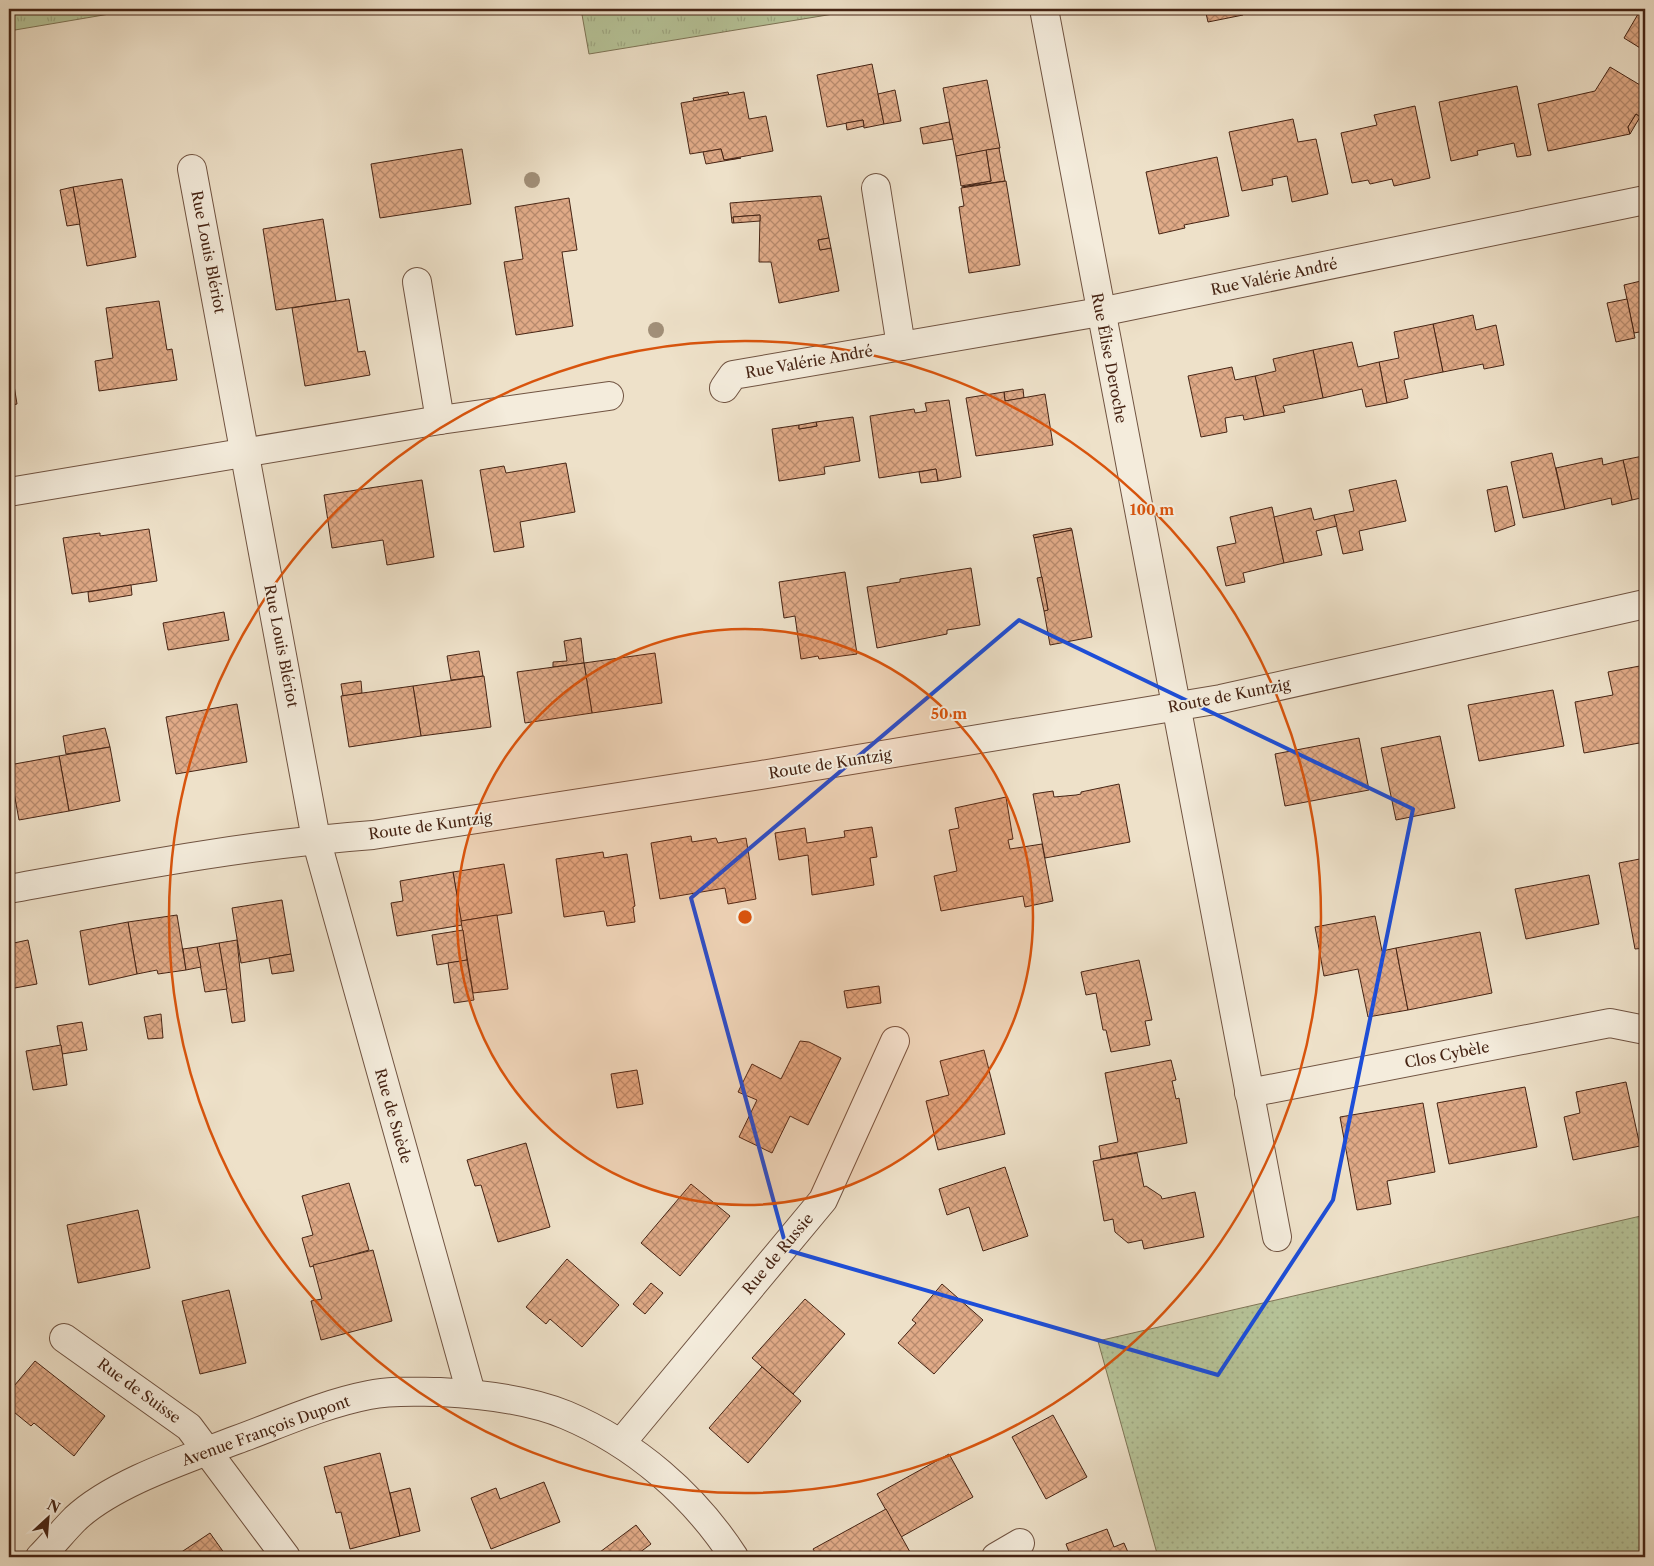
<svg xmlns="http://www.w3.org/2000/svg" width="1654" height="1566" viewBox="0 0 1654 1566" font-family="'Libre Caslon Text',serif">
<defs>
<pattern id="grass-dots" width="8" height="8" patternUnits="userSpaceOnUse" patternTransform="scale(1.25)"><rect width="8" height="8" fill="#b6c398"/><path d="M2 2h.1M6 6h.1" fill="none" stroke="#9ea782" stroke-width="1.8" stroke-linecap="round"/></pattern>
<pattern id="park-tufts" width="24" height="20" patternUnits="userSpaceOnUse" patternTransform="scale(1.25)"><rect width="24" height="20" fill="#b6c398"/><path d="M3 7l-1-3M5 7V3M7 7l1-3M15 17l-1-3M17 17v-4M19 17l1-3" fill="none" stroke="#9ea782"/></pattern>
<pattern id="building-cross-hatch" width="8" height="8" patternUnits="userSpaceOnUse" patternTransform="scale(1.25)"><rect width="8" height="8" fill="#e0aa87"/><path d="M0 0l8 8M0 8l8-8" fill="none" stroke="#b78a6d"/></pattern>
</defs>
<rect width="100%" height="100%" fill="#eee1c9"/>
<filter id="stains"><feTurbulence type="fractalNoise" baseFrequency=".004" numOctaves="4"/><feColorMatrix values="0 0 0 0 .2 0 0 0 0 .09 0 0 0 0 .02 0 0 0 .5 -.17"/></filter>
<radialGradient id="worn" r=".72"><stop offset=".6" stop-color="#630" stop-opacity="0"/><stop offset="1" stop-color="#630" stop-opacity=".3"/></radialGradient>
<!-- grass -->
<polygon fill="url(#grass-dots)" stroke="#7e7456" points="1645,1215 1645,1557 1158,1557 1098,1341"/>
<!-- park -->
<g fill="url(#park-tufts)" stroke="#7e7456">
<polygon points="9,9 139,9 9,31"/>
<polygon points="581,9 864,9 589,54"/>
</g>
<!-- building -->
<g fill="url(#building-cross-hatch)" stroke="#462414">
<polygon points="1205,9 1242,9 1243,15 1208,22"/>
<polygon points="1641,9 1645,9 1645,51 1624,38"/>
<polygon points="872,64 884,124 864,128 863,120 827,127 817,75"/>
<polygon points="1610,67 1645,88 1645,109 1640,117 1636,114 1628,127 1630,134 1548,151 1538,104 1595,91"/>
<polygon points="987,80 1000,148 956,156 943,88"/>
<polygon points="1517,86 1531,155 1517,157 1514,143 1477,151 1478,155 1451,161 1439,102"/>
<polygon points="895,90 901,121 884,124 878,94"/>
<polygon points="728,92 729,95 694,101 693,98"/>
<polygon points="744,92 749,119 766,116 773,151 724,160 721,149 690,154 681,103"/>
<polygon points="1415,106 1430,178 1394,186 1392,179 1370,184 1368,180 1352,183 1341,133 1377,125 1374,115"/>
<polygon points="1636,114 1640,117 1630,134 1628,127"/>
<polygon points="1293,119 1298,142 1316,139 1328,194 1292,202 1287,176 1272,179 1273,185 1242,191 1229,132"/>
<polygon points="863,120 864,126 847,130 846,123"/>
<polygon points="949,122 953,139 923,144 920,128"/>
<polygon points="999,148 1005,181 962,187 991,181 986,150"/>
<polygon points="462,149 471,204 380,218 371,164"/>
<polygon points="721,149 724,160 741,158 706,164 703,152"/>
<polygon points="986,150 991,181 961,186 956,156"/>
<polygon points="1217,157 1229,216 1184,225 1185,228 1159,234 1146,172"/>
<polygon points="122,179 136,257 87,266 73,187"/>
<polygon points="1006,181 1020,265 969,273 959,207 964,206 961,188"/>
<polygon points="73,187 80,224 67,226 60,190"/>
<polygon points="821,196 829,238 818,240 820,250 831,248 839,291 779,303 771,262 759,262 760,215 733,217 734,223 732,223 730,203"/>
<polygon points="569,198 577,250 562,252 573,326 516,335 504,262 523,259 515,207"/>
<polygon points="760,215 760,221 734,223 733,217"/>
<polygon points="323,219 336,301 276,310 263,229"/>
<polygon points="829,238 831,248 820,250 818,240"/>
<polygon points="1645,280 1645,331 1634,333 1624,285"/>
<polygon points="349,299 358,352 365,351 370,375 305,386 292,308"/>
<polygon points="1627,299 1635,338 1616,342 1607,303"/>
<polygon points="159,301 167,350 172,349 177,380 99,391 95,361 113,358 106,308"/>
<polygon points="1473,315 1476,330 1496,325 1504,365 1484,369 1483,364 1443,372 1433,324"/>
<polygon points="1433,324 1443,372 1404,380 1408,398 1387,403 1379,362 1399,358 1394,332"/>
<polygon points="1352,342 1358,367 1379,362 1387,403 1366,407 1362,389 1323,398 1313,350"/>
<polygon points="1313,350 1323,398 1283,406 1285,412 1264,416 1255,376 1276,371 1273,359"/>
<polygon points="9,354 17,404 9,406"/>
<polygon points="1232,367 1235,380 1255,376 1264,416 1244,420 1243,415 1225,418 1227,432 1201,437 1188,376"/>
<polygon points="1023,389 1024,398 1005,401 1004,392"/>
<polygon points="1004,392 1005,401 1045,394 1053,445 976,456 966,398"/>
<polygon points="949,400 961,477 938,481 936,469 879,478 870,416 914,409 915,413 927,411 925,403"/>
<polygon points="853,417 860,461 824,467 825,474 779,481 772,429 799,425 799,429 817,426 816,422"/>
<polygon points="816,422 817,426 799,429 799,425"/>
<polygon points="1645,438 1645,497 1632,500 1623,460 1643,456 1640,440"/>
<polygon points="1552,453 1565,509 1523,518 1511,462"/>
<polygon points="1602,458 1603,465 1623,460 1632,500 1612,505 1611,498 1565,509 1556,468"/>
<polygon points="566,463 575,512 520,522 524,547 494,552 480,470 504,466 506,473"/>
<polygon points="936,469 938,481 921,483 919,472"/>
<polygon points="422,480 434,557 387,565 383,540 332,548 324,495"/>
<polygon points="1396,480 1406,521 1359,531 1363,550 1343,554 1334,515 1354,511 1349,490"/>
<polygon points="1507,486 1515,525 1495,532 1487,490"/>
<polygon points="1272,507 1284,563 1243,573 1245,582 1226,586 1217,547 1236,543 1230,517"/>
<polygon points="1311,508 1314,520 1334,515 1337,526 1316,531 1322,555 1284,563 1274,517"/>
<polygon points="1071,528 1072,530 1034,538 1033,535"/>
<polygon points="149,529 157,581 72,594 63,538 100,533 100,536"/>
<polygon points="1072,530 1092,637 1050,645 1044,611 1048,610 1034,538"/>
<polygon points="971,568 980,625 947,630 947,634 877,648 867,587 900,582 900,579"/>
<polygon points="845,572 857,654 819,659 818,656 801,659 795,616 784,618 779,582"/>
<polygon points="1042,577 1048,610 1044,611 1037,578"/>
<polygon points="131,585 132,595 89,602 88,592"/>
<polygon points="224,612 229,640 168,650 163,623"/>
<polygon points="581,638 584,663 553,667 553,662 567,661 564,641"/>
<polygon points="479,651 483,676 451,680 447,656"/>
<polygon points="655,653 662,703 592,713 584,663"/>
<polygon points="584,663 592,713 525,723 517,672"/>
<polygon points="1645,665 1645,742 1584,753 1575,702 1613,695 1608,672"/>
<polygon points="484,676 491,727 421,736 413,686"/>
<polygon points="361,681 362,693 343,696 341,684"/>
<polygon points="413,686 421,736 349,747 341,696"/>
<polygon points="1553,690 1564,746 1479,761 1468,705"/>
<polygon points="237,704 247,762 176,774 166,717"/>
<polygon points="105,728 110,747 66,754 63,736"/>
<polygon points="1440,736 1455,808 1396,820 1381,748"/>
<polygon points="1359,738 1369,790 1285,806 1275,754"/>
<polygon points="110,747 120,801 69,811 59,756"/>
<polygon points="59,756 69,811 19,820 9,765"/>
<polygon points="1119,784 1130,842 1045,858 1033,794 1053,791 1054,797 1076,795 1081,794 1081,792"/>
<polygon points="1006,797 1013,839 1008,840 1010,849 1042,844 1053,901 1025,907 1023,896 941,911 934,876 957,871 949,830 959,828 955,808"/>
<polygon points="872,827 877,857 870,858 874,885 812,895 808,855 779,860 775,833 805,828 807,843 845,837 844,831"/>
<polygon points="691,836 692,842 716,838 718,843 746,838 756,899 728,904 725,888 660,899 651,843"/>
<polygon points="603,852 604,858 627,854 635,906 633,907 635,922 607,926 604,911 564,917 556,859"/>
<polygon points="1645,858 1645,948 1635,949 1619,863"/>
<polygon points="504,864 512,913 461,921 453,872"/>
<polygon points="453,872 462,925 397,936 391,903 403,901 400,881"/>
<polygon points="1589,875 1599,924 1526,939 1515,889"/>
<polygon points="282,900 291,954 241,963 232,908"/>
<polygon points="177,915 186,970 158,974 157,970 137,974 128,922"/>
<polygon points="497,915 508,989 473,993 461,921"/>
<polygon points="1375,916 1382,951 1396,948 1408,1010 1368,1017 1358,969 1324,976 1315,927"/>
<polygon points="128,922 137,974 89,985 80,931"/>
<polygon points="463,930 467,960 437,965 432,935"/>
<polygon points="1480,932 1492,993 1408,1010 1396,948"/>
<polygon points="28,940 37,984 9,989 9,944"/>
<polygon points="237,940 245,1021 232,1023 219,943"/>
<polygon points="219,943 227,989 205,992 197,947"/>
<polygon points="197,947 201,967 186,970 183,949"/>
<polygon points="291,954 294,971 272,974 269,958"/>
<polygon points="467,960 474,1000 454,1003 448,963"/>
<polygon points="1139,960 1152,1020 1145,1021 1150,1045 1111,1052 1106,1030 1103,1030 1096,993 1086,995 1081,972"/>
<polygon points="879,986 881,1003 847,1008 844,991"/>
<polygon points="161,1014 163,1038 148,1039 144,1017"/>
<polygon points="82,1022 87,1050 62,1054 57,1026"/>
<polygon points="800,1041 809,1042 841,1058 808,1125 790,1116 772,1153 739,1137 757,1100 738,1092 752,1064 781,1079"/>
<polygon points="61,1045 67,1085 33,1090 26,1051"/>
<polygon points="984,1050 1005,1134 938,1150 926,1101 949,1095 940,1061"/>
<polygon points="1171,1060 1176,1080 1172,1081 1176,1099 1179,1098 1187,1143 1101,1159 1099,1146 1118,1142 1105,1073"/>
<polygon points="637,1070 643,1104 617,1108 611,1074"/>
<polygon points="1626,1082 1640,1146 1573,1160 1564,1117 1580,1113 1576,1092"/>
<polygon points="1525,1087 1537,1147 1449,1164 1437,1103"/>
<polygon points="1423,1103 1435,1172 1387,1181 1391,1204 1357,1210 1340,1117"/>
<polygon points="526,1143 550,1227 498,1242 481,1185 475,1186 467,1160"/>
<polygon points="1137,1153 1144,1187 1146,1186 1161,1196 1162,1199 1195,1192 1204,1237 1144,1249 1142,1240 1128,1243 1115,1232 1113,1219 1104,1221 1093,1161"/>
<polygon points="1005,1167 1028,1236 983,1251 969,1207 947,1215 939,1189"/>
<polygon points="349,1183 369,1250 310,1267 302,1238 313,1235 302,1196"/>
<polygon points="691,1184 730,1216 680,1276 641,1243"/>
<polygon points="138,1210 150,1268 78,1283 67,1225"/>
<polygon points="373,1250 392,1321 321,1340 311,1301 322,1299 313,1265"/>
<polygon points="567,1259 619,1305 582,1347 550,1319 546,1324 526,1307"/>
<polygon points="651,1283 663,1293 645,1314 633,1304"/>
<polygon points="942,1284 983,1320 934,1374 898,1343 916,1323 912,1320"/>
<polygon points="229,1290 246,1363 200,1374 182,1301"/>
<polygon points="805,1299 845,1334 793,1394 752,1358"/>
<polygon points="35,1361 105,1416 74,1456 34,1423 31,1426 9,1408 9,1392"/>
<polygon points="762,1367 801,1401 748,1463 709,1428"/>
<polygon points="1053,1415 1087,1477 1046,1499 1012,1437"/>
<polygon points="380,1453 400,1536 350,1549 341,1512 336,1513 324,1467"/>
<polygon points="949,1454 973,1497 901,1537 877,1494"/>
<polygon points="544,1482 560,1522 491,1549 471,1498 496,1488 500,1499"/>
<polygon points="410,1488 420,1531 400,1536 390,1493"/>
<polygon points="886,1509 910,1552 900,1557 818,1557 813,1549"/>
<polygon points="636,1525 651,1544 639,1553 642,1557 597,1557 596,1555"/>
<polygon points="1107,1529 1114,1547 1124,1543 1130,1557 1071,1557 1066,1544"/>
<polygon points="210,1533 227,1557 174,1557"/>
</g>
<g fill="none" stroke-linecap="round" stroke-linejoin="round">
<defs>
<g id="minor">
<polyline points="1044,9 1277,1237"/>
<polyline points="192,169 316,839 471,1393"/>
<polyline points="876,188 901,346"/>
<polyline points="417,282 440,420"/>
<polyline points="724,388 733,375 1100,312 1645,200"/>
<polyline points="9,492 440,420 609,396"/>
<polyline points="1249,1093 1610,1023 1645,1030"/>
<polyline points="64,1338 189,1427 286,1557"/>
<polyline points="621,1443 823,1200 895,1041"/>
<path d="M40,1557c12,-12 23,-26 35,-38 38,-36 112,-60 161,-79 44,-16 87,-36 133,-45 23,-5 48,-3 71,-3 39,2 90,8 126,23 69,29 128,80 168,142"/>
<polyline points="996,1557 1020,1543"/>
</g>
<path id="tertiary" d="M9,889c121,-22 241,-45 364,-54l388,-60 460,-76 424,-95"/>
</defs>
<!-- minor casing -->
<use href="#minor" stroke="#705341" stroke-width="30"/>
<!-- tertiary casing -->
<use href="#tertiary" stroke="#705341" stroke-width="30"/>
<!-- minor -->
<use href="#minor" stroke="#f4ecdc" stroke-width="28"/>
<!-- tertiary -->
<use href="#tertiary" stroke="#f4ecdc" stroke-width="28"/>
</g>
<!-- trees -->
<g fill="#a18f78">
<circle cx="532" cy="180" r="8"/>
<circle cx="656" cy="330" r="8"/>
</g>
<!-- marked area -->
<path fill="none" stroke="#1d4ed8" stroke-width="4" stroke-linejoin="round" d="M1019,620l394,189 -80,391 -115,175 -431,-125 -96,-352z"/>
<!-- distance rings -->
<circle cx="745" cy="917" r="288" fill="#d8540d" fill-opacity=".12"/>
<g fill="none" stroke="#d8540d" stroke-width="2.5">
<circle cx="745" cy="917" r="288"/>
<circle cx="745" cy="917" r="576"/>
</g>
<g text-anchor="middle" stroke-width="4" stroke-linejoin="round" paint-order="stroke">
<!-- street labels -->
<g font-size="15" fill="#462414" stroke="#f4ecdc">
<text transform="translate(208 252) rotate(79)" y="5">Rue Louis Blériot</text>
<text transform="translate(1274 277) rotate(-12)" y="5">Rue Valérie André</text>
<text transform="translate(1109 358) rotate(79)" y="5">Rue Élise Deroche</text>
<text transform="translate(809 362) rotate(-10)" y="5">Rue Valérie André</text>
<text transform="translate(281 646) rotate(79)" y="5">Rue Louis Blériot</text>
<text transform="translate(1229 696) rotate(-11)" y="5">Route de Kuntzig</text>
<text transform="translate(830 764) rotate(-9)" y="5">Route de Kuntzig</text>
<text transform="translate(430 826) rotate(-8)" y="5">Route de Kuntzig</text>
<text transform="translate(1447 1055) rotate(-11)" y="5">Clos Cybèle</text>
<text transform="translate(393 1116) rotate(74)" y="5">Rue de Suède</text>
<text transform="translate(778 1254) rotate(-50)" y="5">Rue de Russie</text>
<text transform="translate(139 1391) rotate(36)" y="5">Rue de Suisse</text>
<text transform="translate(266 1431) rotate(-20)" y="5">Avenue François Dupont</text>
</g>
</g>
<circle cx="745" cy="917" r="8" fill="#d8540d" stroke="#f4ecdc" stroke-width="2.5"/>
<g font-size="15" text-anchor="middle" font-weight="bold" fill="#d8540d" stroke="#f4ecdc" stroke-width="4" stroke-linejoin="round" paint-order="stroke">
<text x="1152" y="515">100 m</text>
<text x="949" y="719">50 m</text>
</g>
<!-- margin -->
<rect width="1654" height="1566" fill="none" stroke="#eee1c9" stroke-width="30"/>
<rect x="10" y="10" width="1634" height="1546" fill="none" stroke="#462414" stroke-width="2.5"/>
<rect x="15" y="15" width="1624" height="1536" fill="none" stroke="#462414"/>
<!-- north arrow -->
<g transform="translate(48 1518) rotate(26)" stroke="#f4ecdc" stroke-width="4" paint-order="stroke">
<path d="M0-4L9 19L0 12L-9 19Z" fill="#462414"/>
<text y="-8" font-size="14" font-weight="bold" text-anchor="middle" fill="#462414">N</text>
</g>
<rect width="100%" height="100%" filter="url(#stains)"/>
<rect width="100%" height="100%" fill="url(#worn)"/>
</svg>
